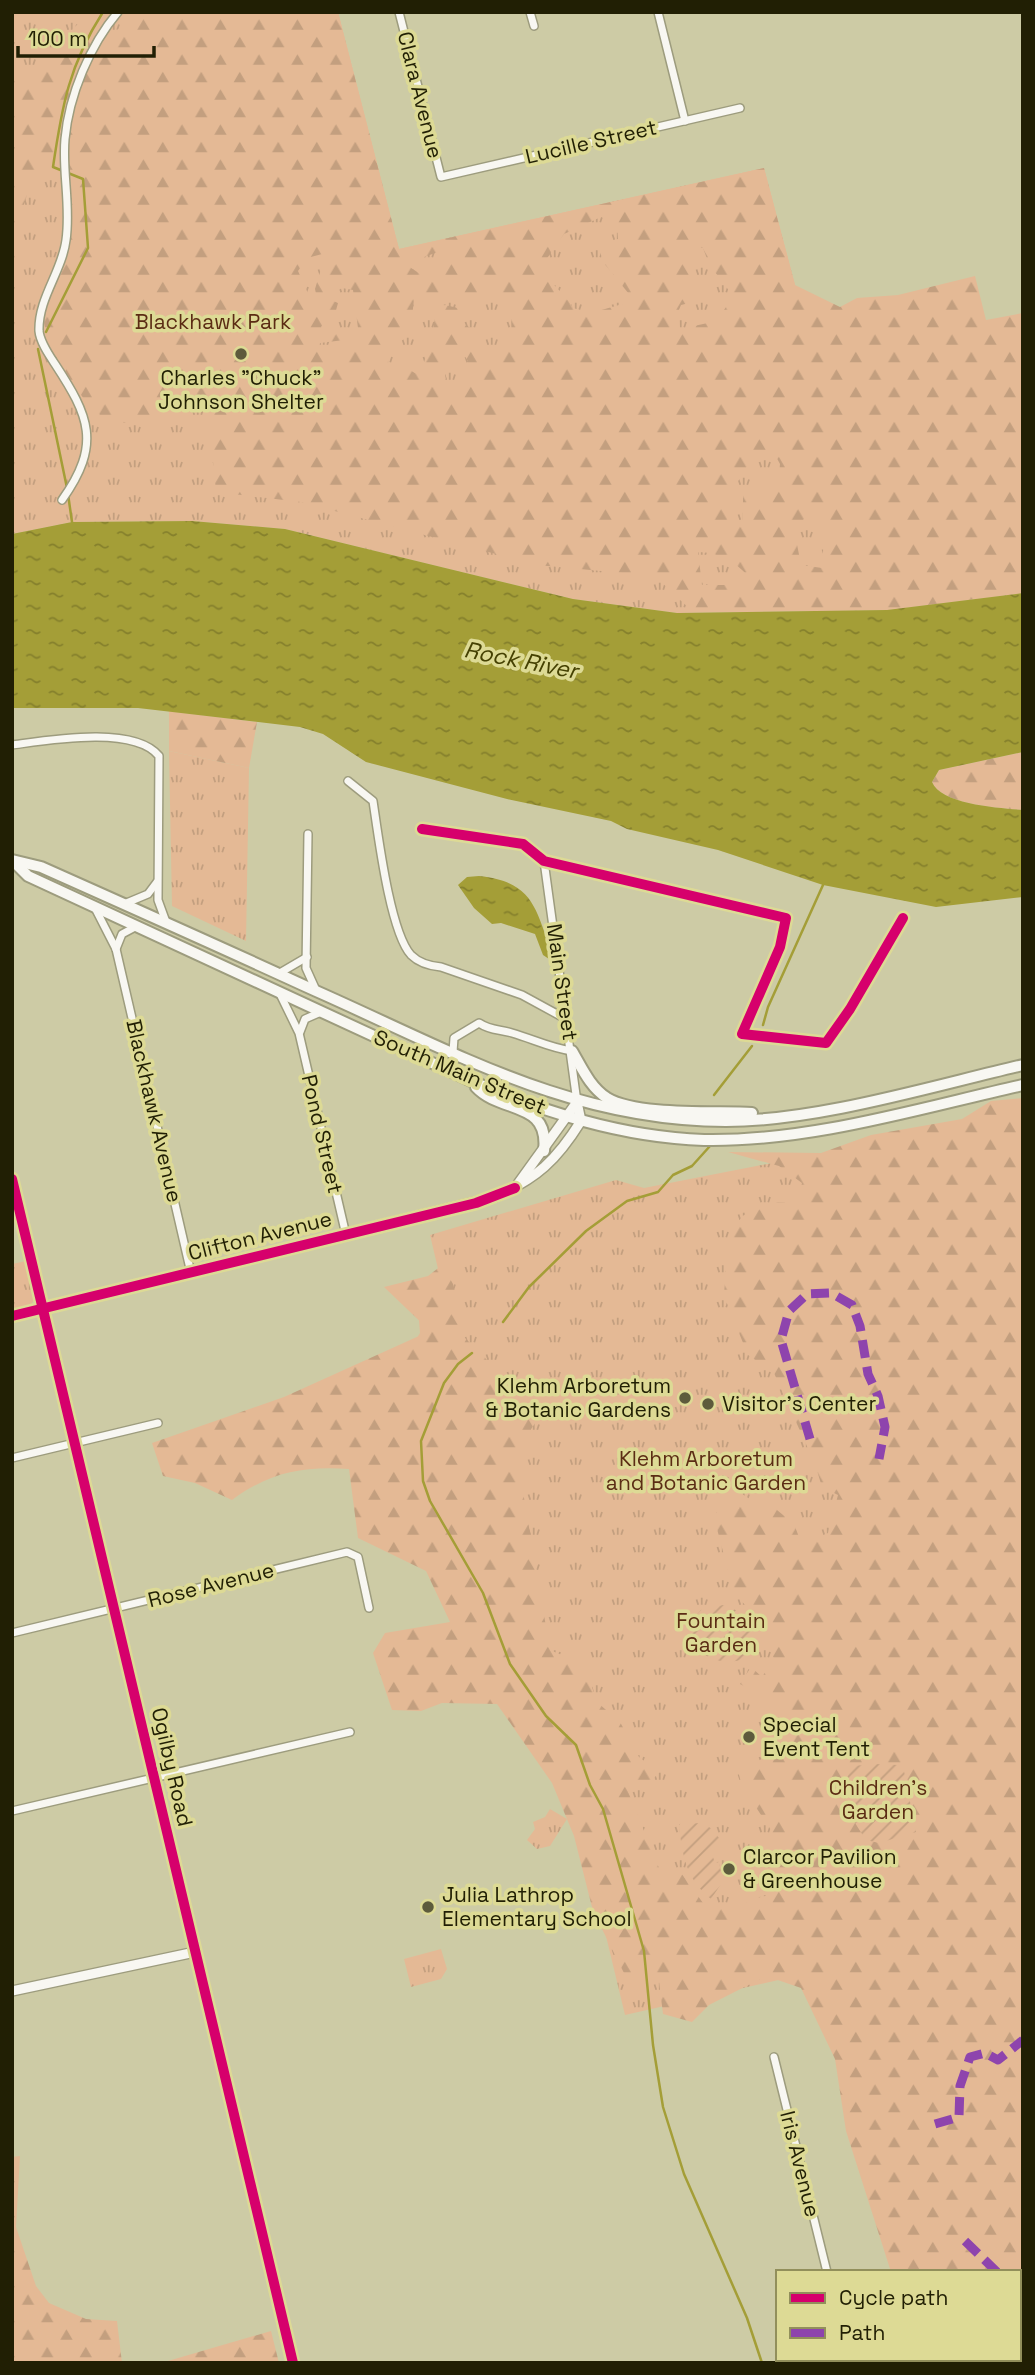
<svg xmlns="http://www.w3.org/2000/svg" width="1035" height="2375" viewBox="0 0 1035 2375" font-family="'Space Grotesk',sans-serif">
<defs>
<pattern id="grass-tufts" width="24" height="20" patternUnits="userSpaceOnUse" patternTransform="scale(1.75)"><rect width="24" height="20" fill="#e4b995"/><path d="M3 7l-1-3M5 7V3M7 7l1-3M15 17l-1-3M17 17v-4M19 17l1-3" fill="none" stroke="#c39f7f"/></pattern>
<pattern id="forest-firs" width="22" height="20" patternUnits="userSpaceOnUse" patternTransform="scale(1.75)"><rect width="22" height="20" fill="#e4b995"/><path d="M5 1l3.5 6h-7zM16 11l3.5 6h-7z" fill="#c39f7f"/></pattern>
<pattern id="garden-furrows" width="10" height="10" patternUnits="userSpaceOnUse" patternTransform="scale(1.75)"><rect width="10" height="10" fill="#e4b995"/><path d="M-1 1l2-2M0 10L10 0M9 11l2-2" fill="none" stroke="#c39f7f"/></pattern>
<pattern id="water-ripples" width="26" height="14" patternUnits="userSpaceOnUse" patternTransform="scale(1.75)"><rect width="26" height="14" fill="#a49e37"/><path d="M2 4q2-2 4 0t4 0M15 11q2-2 4 0t4 0" fill="none" stroke="#85802c"/></pattern>
</defs>
<rect width="100%" height="100%" fill="#cdcba5"/>
<!-- grass -->
<g fill="url(#grass-tufts)">
<polygon points="12,12 338,12 399,249 764,168 835,435 1023,593 887,610 677,613 573,599 285,529 192,521 72,522 12,534"/>
<polygon points="169,751 249,768 246,941 172,906"/>
<polygon points="925,1133 1010,1503 1023,2363 1019,2359 1019,2272 835,2008 805,1974 625,2015 573,1799 401,1364 420,1333 417,1297 443,1290 430,1235 616,1180 644,1188"/>
<polygon points="26,1261 34,1300 30,1306 12,1310 12,1264"/>
<polygon points="550,1809 567,1819 550,1846 537,1849 527,1840 535,1829 533,1822 545,1817"/>
<polygon points="441,1949 447,1969 441,1979 411,1987 404,1959"/>
</g>
<!-- forest -->
<g fill="url(#forest-firs)" fill-rule="evenodd">
<path d="M134,12h204l61,237 365,-81 31,117 45,22 17,-9 41,-3 77,-19 11,44 37,-7v280l-136,17 -194,2 -38,-36 -118,-11 -236,-63 -85,-10 -9,-91c-29,2 -53,22 -82,22 -12,1 -24,-6 -33,-15 -14,-13 -52,-74 -48,-93 4,-17 15,-33 20,-49 7,-26 8,-53 8,-80l-21,-14 -21,13 -11,36v42l-7,18v-129l3,5 11,2 6,-6 -20,-12v-70l19,9 9,-8 8,-20 31,-29 30,12 22,-14zM601,217l16,7 1,15 -20,5 5,18 26,32 -3,9 -35,10 -18,-5c-9,-16 -23,-24 -32,-41l23,-33zM457,245h8l-5,10 -17,5 -12,21 -26,-17zM689,246l14,2 6,16 24,32 -16,25 -37,8 -2,-17 3,-7 12,-3 1,-35zM326,253l-11,36 2,9 -6,2 -13,-29 9,-13zM342,288l11,2 5,38 -35,5 -2,-6 5,-7 9,-6 3,-11 -12,-5zM499,292l3,5 -4,9 13,7 1,34 -13,7 -12,2 -12,-10 12,-14 -15,-3 -11,-7 -3,-14 -13,-3 -9,3 -3,24 -13,44 -19,-11 -12,4c-4,-19 6,-24 21,-34l4,-36c26,-8 57,-4 85,-7zM360,338c-5,9 -19,20 -31,22l-10,-11 1,-6zM460,349l8,12 -2,13 -9,9 -10,1 -2,-9 3,-23zM773,451l7,13 -2,21 -35,7v34l-16,-1c3,-37 10,-42 29,-72zM805,517l16,9 3,10 -2,32 -21,-3 -6,-31zM698,552c20,0 37,9 50,24h8l-23,9h-31z"/>
<polygon points="169,711 257,722 249,768 169,751"/>
<path d="M1023,752v58c-23,-2 -82,-5 -91,-28l7,-12z"/>
<path d="M1023,1098v1265h-117l-1,-4h114v-87h-128l-45,-141 -11,-72 -34,-71 -35,-12 -57,29 -17,17 -29,-8 -4,-33 -35,-8 -31,-62 -19,-75 -22,-53 -55,-79 -55,-1 -21,8 -29,-1 -19,-57 12,-20 65,-11 -24,-51 -68,-33 -9,-69c-46,-3 -79,3 -117,31l-37,-17 -32,-7 -11,-33 132,-46 146,-66 -46,-44 44,-11 14,-11 11,19 12,54 30,30 14,38 29,13 -22,32 34,199 21,9 15,13 12,31 22,19 19,35 20,15 -12,15 -20,2 34,84 18,-3 24,33 37,11 8,-14 21,-5 13,-10 -11,-55 -29,-44 -5,-19 16,-3 17,-10 8,-33 -2,-16 -36,-21 11,-17 11,10 12,-18 -13,-37 -27,-29 -18,-68 1,-13 -8,-6 30,3 -3,-19 20,13 10,-2 28,23 8,21 26,-12 10,-38 -16,-8 -7,-23 -41,-91 -26,-18 -24,-59 2,-32 7,-32 9,-16 36,-14 19,1 5,-20 -23,-17 -51,-14 93,1 50,-18 91,-16 29,-18z"/>
<polygon points="20,2156 16,2227 36,2286 49,2303 86,2319 117,2321 122,2363 12,2363 12,2157"/>
<polygon points="271,2331 279,2363 161,2363"/>
</g>
<!-- garden -->
<g fill="url(#garden-furrows)">
<path d="M723,1605c22,6 37,24 33,47 -33,27 -89,-8 -55,-42z"/>
<path d="M874,1764l24,1 6,6 12,61 -37,11 -13,-3c-17,-27 -32,-43 -13,-74z"/>
<path d="M703,1823l9,6 11,14 -13,5 5,15 4,-1 4,19 -12,18c-25,-20 -29,-44 -32,-75z"/>
</g>
<!-- water -->
<g fill="url(#water-ripples)">
<path d="M192,521l93,8 288,70 104,14 210,-3 136,-17v159l-84,18 -7,12c9,23 69,26 91,28v87l-87,10 -113,-22 -105,-35 -91,-21 -16,-8 -104,-22 -141,-37 -43,-28 -23,-7 -162,-19h-126v-174l60,-12z"/>
<path d="M479,876c57,6 56,35 74,79l-4,4 -6,-4 -8,-21 -34,-11 -9,1 -18,-16 -16,-23 9,-8z"/>
</g>
<g fill="none" stroke-linecap="round" stroke-linejoin="round">
<!-- stream -->
<g stroke="#a49e37" stroke-width="2.5">
<path d="M46,332l42,-84 -5,-69 -30,-12c9,-61 16,-102 50,-155"/>
<polyline points="38,349 67,488"/>
<polyline points="68,494 72,522"/>
<polyline points="763,1025 768,1007 823,885"/>
<polyline points="714,1095 752,1046"/>
<polyline points="503,1322 529,1287 586,1231 627,1201 658,1192 673,1175 692,1166 710,1146"/>
<polyline points="472,1353 458,1364 444,1383 421,1441 423,1481 430,1501 483,1593 510,1664 546,1716 576,1745 590,1785 603,1809 644,1951 653,2045 663,2107 684,2174 747,2318 762,2363"/>
</g>
<defs>
<g id="minor">
<polyline points="399,12 441,177 740,108"/>
<polyline points="530,12 534,26"/>
<polyline points="658,12 685,121"/>
<path d="M62,500c40,-56 27,-84 -7,-136 -6,-9 -15,-22 -16,-33 -1,-33 23,-59 27,-91 5,-34 -4,-68 -1,-101 4,-44 25,-94 53,-127"/>
<path d="M12,745c37,-5 122,-20 147,11l-1,144 8,22"/>
<path d="M348,781l25,20c5,33 17,131 38,154 8,8 19,11 30,12l81,28 44,24"/>
<polyline points="422,829 523,844 544,861 786,918 780,947 742,1034 826,1043 850,1009 903,918"/>
<polyline points="308,834 306,968 315,988"/>
<polyline points="544,861 577,1102"/>
<polyline points="124,904 148,894 157,882"/>
<polyline points="95,908 116,949 191,1273"/>
<polyline points="116,949 122,934 137,926"/>
<polyline points="278,974 307,957"/>
<polyline points="280,994 299,1033 346,1235"/>
<polyline points="300,1032 305,1019 321,1012"/>
<path d="M453,1052l1,-14 25,-15c12,8 20,6 33,10 21,6 38,15 60,18"/>
<polyline points="12,1458 158,1423"/>
<polyline points="12,1633 347,1552 358,1557 369,1608"/>
<polyline points="12,1811 350,1732"/>
<polyline points="774,2057 827,2272"/>
<polyline points="830,2363 844,2359"/>
</g>
<g id="tertiary">
<polyline points="12,1179 293,2363"/>
<polyline points="515,1188 577,1102"/>
<path d="M12,1316l483,-119c42,-19 61,-36 86,-76l-4,-19"/>
<polyline points="12,1991 195,1952"/>
</g>
<g id="primary">
<path d="M12,860l29,7c92,41 184,82 275,124 138,61 255,130 410,130 92,0 206,-35 297,-56"/>
<path d="M13,861l15,15 441,204c75,32 152,57 235,60 106,2 216,-32 319,-55"/>
<path d="M572,1051c10,17 18,36 35,47 30,18 110,13 145,15"/>
<path d="M476,1087c25,27 74,13 68,64"/>
</g>
</defs>
<!-- minor casing -->
<use href="#minor" stroke="#9d9c7e" stroke-width="10"/>
<!-- tertiary casing -->
<use href="#tertiary" stroke="#9d9c7e" stroke-width="12"/>
<!-- primary casing -->
<use href="#primary" stroke="#9d9c7e" stroke-width="14"/>
<!-- minor -->
<use href="#minor" stroke="#f8f7f2" stroke-width="7"/>
<!-- tertiary -->
<use href="#tertiary" stroke="#f8f7f2" stroke-width="9"/>
<!-- primary -->
<use href="#primary" stroke="#f8f7f2" stroke-width="10"/>
<!-- quiet -->
<g stroke="#8e44ad" stroke-width="9" stroke-dasharray="18 9" stroke-linecap="butt">
<polyline points="810,1439 781,1340 789,1311 807,1294 831,1293 852,1305 860,1326 868,1374 878,1396 885,1427 879,1459"/>
<polyline points="935,2124 959,2117 960,2086 970,2057 985,2053 998,2060 1023,2040"/>
<polyline points="965,2241 997,2272"/>
<polyline points="1019,2277 1023,2276"/>
</g>
<defs>
<g id="cycleway">
<polyline points="422,829 523,844 544,861 786,918 780,947 742,1034 826,1043 850,1009 903,918"/>
<polyline points="12,1179 293,2363"/>
<polyline points="12,1316 476,1203 515,1188"/>
</g>
</defs>
<!-- cycleway casing -->
<use href="#cycleway" stroke="#ddda95" stroke-width="15"/>
<!-- cycleway -->
<use href="#cycleway" stroke="#d6006c" stroke-width="10"/>
</g>
<!-- markers -->
<g fill="#5d5b3c" stroke="#ddda95" stroke-width="2.5">
<circle cx="241" cy="354" r="7"/>
<circle cx="685" cy="1398" r="7"/>
<circle cx="708" cy="1404" r="7"/>
<circle cx="749" cy="1737" r="7"/>
<circle cx="729" cy="1869" r="7"/>
<circle cx="428" cy="1907" r="7"/>
</g>
<g text-anchor="middle" stroke-width="7" stroke-linejoin="round" paint-order="stroke">
<!-- street labels -->
<g font-size="21" fill="#211f04" stroke="#ddda95">
<text transform="translate(420 95) rotate(76)" y="7">Clara Avenue</text>
<text transform="translate(591 142) rotate(-13)" y="7">Lucille Street</text>
<text transform="translate(562 982) rotate(82)" y="7">Main Street</text>
<text transform="translate(460 1072) rotate(23)" y="7">South Main Street</text>
<text transform="translate(154 1111) rotate(77)" y="7">Blackhawk Avenue</text>
<text transform="translate(322 1134) rotate(77)" y="7">Pond Street</text>
<text transform="translate(260 1236) rotate(-14)" y="7">Clifton Avenue</text>
<text transform="translate(211 1585) rotate(-14)" y="7">Rose Avenue</text>
<text transform="translate(172 1767) rotate(77)" y="7">Ogilby Road</text>
<text transform="translate(800 2164) rotate(76)" y="7">Iris Avenue</text>
</g>
<!-- park labels -->
<g font-size="21" fill="#5b2c14" stroke="#ddda95">
<text x="213" y="329">Blackhawk Park</text>
<text x="706" y="1466">Klehm Arboretum<tspan x="706" dy="24">and Botanic Garden</tspan></text>
<text x="721" y="1628">Fountain<tspan x="721" dy="24">Garden</tspan></text>
<text x="878" y="1795">Children's<tspan x="878" dy="24">Garden</tspan></text>
</g>
<!-- poi labels -->
<g font-size="21" fill="#211f04" stroke="#ddda95" text-anchor="start">
<text x="241" y="385" text-anchor="middle">Charles "Chuck"<tspan x="241" dy="24">Johnson Shelter</tspan></text>
<text x="671" y="1393" text-anchor="end">Klehm Arboretum<tspan x="671" dy="24">&amp; Botanic Gardens</tspan></text>
<text x="722" y="1411">Visitor's Center</text>
<text x="763" y="1732">Special<tspan x="763" dy="24">Event Tent</tspan></text>
<text x="743" y="1864">Clarcor Pavilion<tspan x="743" dy="24">&amp; Greenhouse</tspan></text>
<text x="442" y="1902">Julia Lathrop<tspan x="442" dy="24">Elementary School</tspan></text>
</g>
<!-- water labels -->
<g font-size="23" font-style="italic" fill="#454102" stroke="#ddda95">
<text transform="translate(521 660) rotate(11)" y="8">Rock River</text>
</g>
</g>
<!-- border -->
<rect width="1035" height="2375" fill="none" stroke="#211f04" stroke-width="28"/>
<!-- legend -->
<rect x="776" y="2270" width="245" height="91" fill="#ddda95" stroke="#928f5b" stroke-width="2"/>
<rect x="790" y="2293" width="35" height="10" fill="#d6006c" stroke="#928f5b" stroke-width="2"/>
<text x="839" y="2305" font-size="21" fill="#211f04">Cycle path</text>
<rect x="790" y="2328" width="35" height="10" fill="#8e44ad" stroke="#928f5b" stroke-width="2"/>
<text x="839" y="2340" font-size="21" fill="#211f04">Path</text>
<!-- scale -->
<path d="M18 46v10h136v-10" fill="none" stroke="#211f04" stroke-width="3.5"/>
<text x="28" y="46" font-size="21" fill="#211f04" stroke="#ddda95" stroke-width="5" paint-order="stroke">100 m</text>
</svg>
